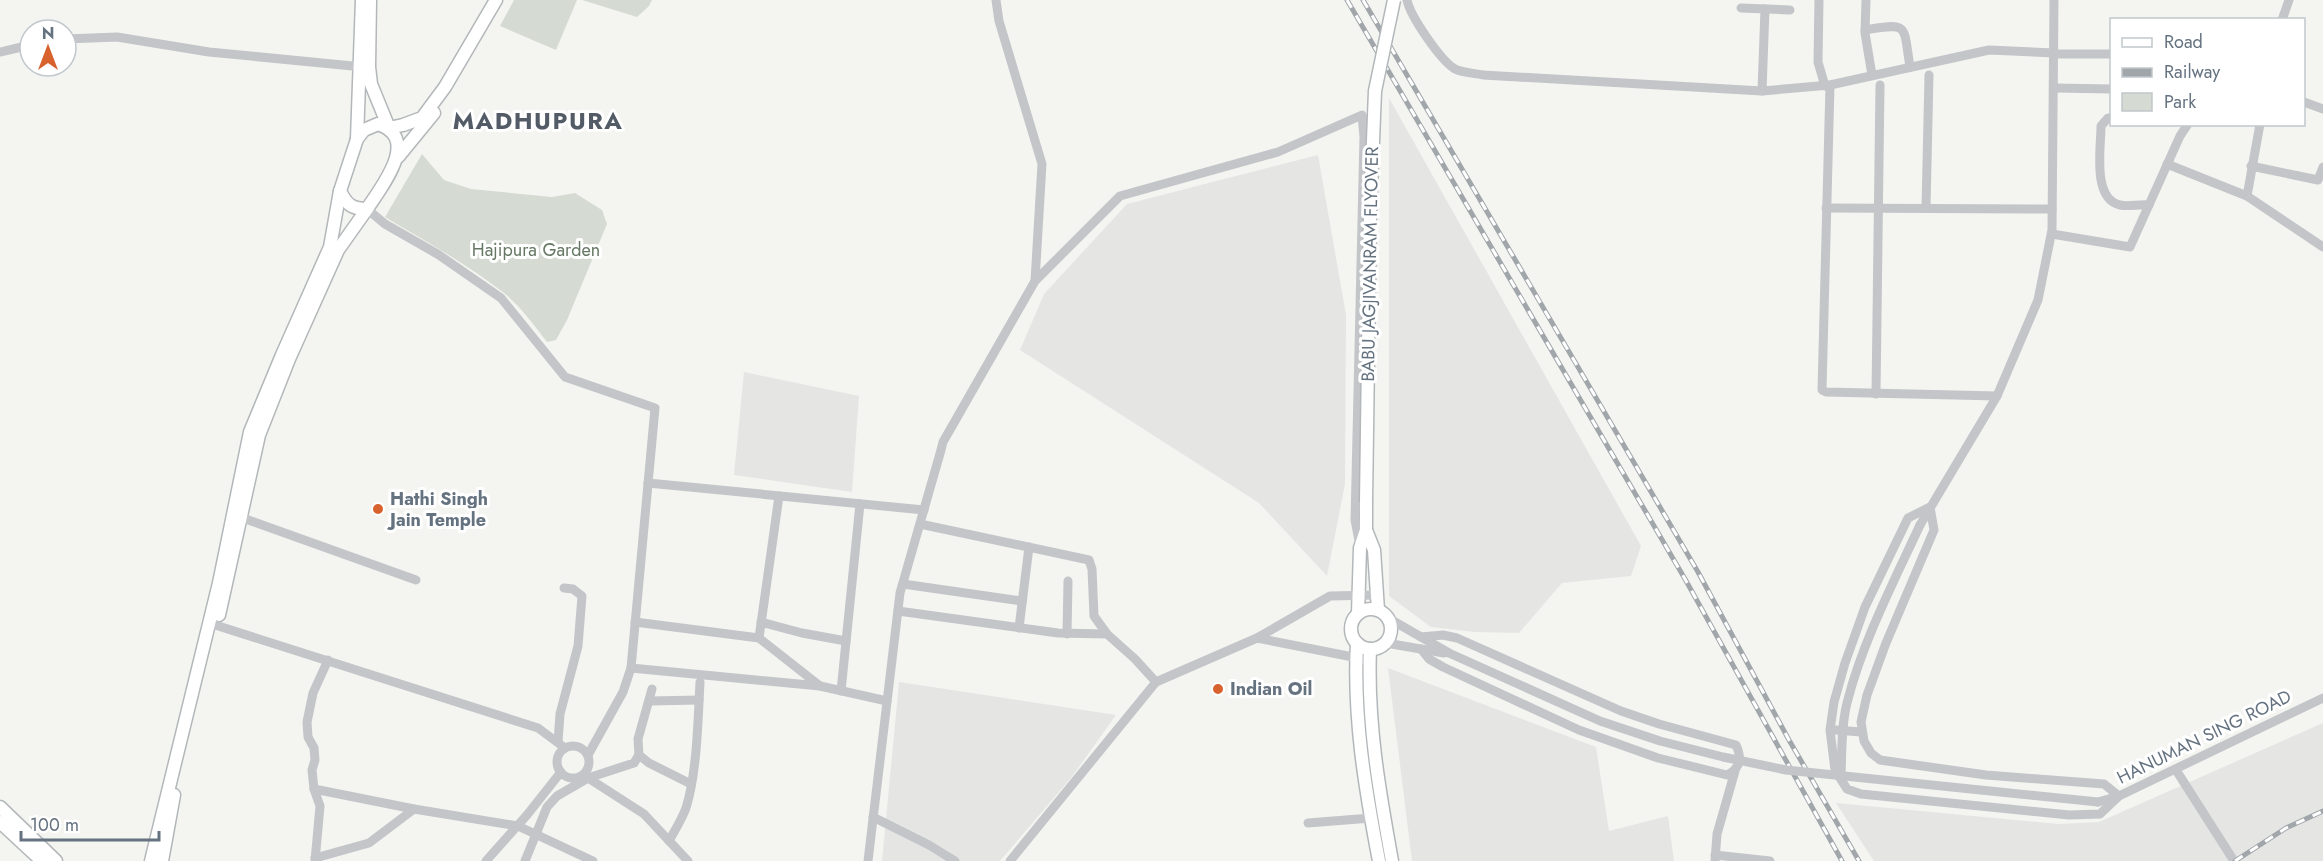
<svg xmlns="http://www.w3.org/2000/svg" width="2323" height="861" viewBox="0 0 2323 861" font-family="Jost,sans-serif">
<rect width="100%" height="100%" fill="#f4f5f1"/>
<!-- built -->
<g fill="#e5e6e4">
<polygon points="1389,98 1641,546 1631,576 1562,583 1519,633 1475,632 1431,627 1389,596"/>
<polygon points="1318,155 1346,315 1345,484 1327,576 1259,503 1020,350 1044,294 1127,204"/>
<polygon points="744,372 859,396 852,492 734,475"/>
<polygon points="1388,668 1596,747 1609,831 1668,816 1674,861 1412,861"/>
<polygon points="899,682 1116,715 1071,778 1000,861 882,861"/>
<polygon points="2323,723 2323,861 1874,861 1836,803 2059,824 2099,822"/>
</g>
<!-- green -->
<g fill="#d5dbd2">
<polygon points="514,0 577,0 556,50 500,26"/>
<polygon points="582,0 652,0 649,6 637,17"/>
<path d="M422,154l22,26 27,9 81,8 23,-4 27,17 5,14 -40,96 -11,20 -9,2c-13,-17 -26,-35 -43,-49 -37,-29 -79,-52 -119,-76z"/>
</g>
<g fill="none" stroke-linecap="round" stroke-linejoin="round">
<defs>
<g id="major">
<polyline points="370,0 369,67 371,84 389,128 403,125 422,118 445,87 496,0"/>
<path d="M378,124c43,14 4,62 -11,85 -15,0 -20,-4 -27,-18l17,-52 7,-9z"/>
<polyline points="357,139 362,0"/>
<polyline points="398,157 434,113"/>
<polyline points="1366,530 1374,550 1378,610"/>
<circle cx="1371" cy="629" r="20"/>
<polyline points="1358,614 1360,548 1366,530 1366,502"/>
<polyline points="219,615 259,435 289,359 338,250 367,209"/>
<path d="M1357,643c-4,74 8,145 22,218"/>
<path d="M1370,649c-3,72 9,141 22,212"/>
<polyline points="0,807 56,861"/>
<polyline points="0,822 42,861"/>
<polyline points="151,861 219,583 250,432 282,355 330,247 340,191"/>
<polyline points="162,861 174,795"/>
</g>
</defs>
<!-- major casing -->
<use href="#major" stroke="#b3b7ba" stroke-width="15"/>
<!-- minor -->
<g stroke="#c3c5c9" stroke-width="9">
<polyline points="996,0 999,21 1042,164 1035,281"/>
<path d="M1407,0c3,16 34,61 48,69 8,4 20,4 28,6l279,16 68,-6 159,-35 65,3"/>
<polyline points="1819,0 1818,62 1825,86"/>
<polyline points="1866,0 1865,33 1872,75"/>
<polyline points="1741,8 1790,10"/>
<polyline points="2282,20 2289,0"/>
<path d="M1865,30c45,-8 38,-5 45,37"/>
<polyline points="66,39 117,37 209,52 363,67"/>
<polyline points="0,52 30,45"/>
<polyline points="2054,54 2112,54"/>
<polyline points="1830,85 1822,390 1826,392 1997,396"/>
<polyline points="2055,88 2112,89"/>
<polyline points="1762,91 1765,9"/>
<polyline points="2304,102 2323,109"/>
<path d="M2112,118h-4l-7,8c0,22 -9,73 19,79 9,2 19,-1 29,0"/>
<polyline points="2260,124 2247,196 2323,247"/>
<polyline points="2167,164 2247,196"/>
<polyline points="2251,166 2318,180 2323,167"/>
<polyline points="1826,208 2052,209"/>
<polyline points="1926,208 1929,75"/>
<polyline points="367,209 385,224 439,255 501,298 565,377 655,408 631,668 623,692 588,755"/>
<polyline points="2052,234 2130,247 2180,136 2188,124"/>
<polyline points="1876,394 1880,85"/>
<polyline points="648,483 924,510"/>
<polygon points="1930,507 1934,530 1886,643 1867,695 1861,722 1864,741 1871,753 1880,760 1986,775 2104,784 2119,796 2100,814 2069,815 1861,794 1847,789 1835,770 1830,730 1834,702 1845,663 1865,607 1908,518"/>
<polyline points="240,517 416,580"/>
<polyline points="920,524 1089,560 1092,569 1094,616 1107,634 1135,659 1156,682"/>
<polyline points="1920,525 1997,396 2038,300 2052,230 2054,0"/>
<polyline points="903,584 1022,601"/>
<polyline points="898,611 1058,633 1107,634"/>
<polyline points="1388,618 1449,653"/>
<polyline points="635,622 759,638 820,686"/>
<polyline points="761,622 802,633 846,641"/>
<polyline points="209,623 538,728 565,748"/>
<polyline points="1019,628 1029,547"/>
<polyline points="1067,634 1068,581"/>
<polyline points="759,638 779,496"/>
<polyline points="1257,638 1363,659"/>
<polyline points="1386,643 1444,653"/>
<path d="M1421,649l8,10 14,8 136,63 79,28 69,17c14,-7 15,-17 9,-30l-77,-21 -38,-13 -164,-73 -14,-3 -22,2"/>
<polyline points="631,668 820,686 887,701"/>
<polyline points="652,689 638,739 639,755 649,763 691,784"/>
<polyline points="841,691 860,504"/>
<polyline points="650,701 699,700"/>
<polyline points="1836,730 1861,732"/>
<polyline points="558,742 560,714 578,646 582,596 573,589 564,588"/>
<circle cx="573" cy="762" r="16"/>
<polyline points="2176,770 2234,861"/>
<polyline points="585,776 644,814 688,861"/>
<polyline points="314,789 414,809 518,826 593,861"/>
<polyline points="2098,802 2119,796 2323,698"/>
<polyline points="873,817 929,845 955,861"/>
<polyline points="1308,823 1371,818"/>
<path d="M669,841c6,-11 13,-22 17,-33 11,-35 12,-88 14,-126"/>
<polyline points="1715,855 1770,861"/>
<polyline points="315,858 369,843 414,809"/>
<polyline points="315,861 320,806 314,789 312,770 315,760 314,748 308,737 307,722 313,693 328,660"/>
<polyline points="486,861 527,815 561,772"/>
<polyline points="525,861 547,807 557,796 588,778 634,763 639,755"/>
<polyline points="868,861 900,593 941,450 943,442 1035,281 1120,196 1278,152 1362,115 1364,137 1355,520 1360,546"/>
<polyline points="1010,861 1156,682 1257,638 1330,596 1377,595"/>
<polyline points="1715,861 1717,834 1735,771"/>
</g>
<!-- major -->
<use href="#major" stroke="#fff" stroke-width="12"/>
<defs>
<g id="rail">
<polyline points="1347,0 1685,579 1842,861"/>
<polyline points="1363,0 1698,572 1789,740 1859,861"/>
<polyline points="2235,861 2286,828 2323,811"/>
</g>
</defs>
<!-- rail casing -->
<use href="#rail" stroke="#a1a6ab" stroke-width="5"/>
<!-- rail -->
<use href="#rail" stroke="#fff" stroke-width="3" stroke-dasharray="9" stroke-linecap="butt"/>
<defs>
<polyline id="major-bridge" points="1366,502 1370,215 1375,91 1394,0"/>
</defs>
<!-- major-bridge casing -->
<use href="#major-bridge" stroke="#b3b7ba" stroke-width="15" stroke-linecap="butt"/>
<!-- minor-bridge -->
<g stroke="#c3c5c9" stroke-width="9">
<polyline points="1449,653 1600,721 1660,741 1723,757 1786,770 2098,802"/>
<path d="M1841,776c1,-24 0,-49 6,-73 15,-60 47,-122 73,-178"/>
</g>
<!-- major-bridge -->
<use href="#major-bridge" stroke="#fff" stroke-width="12"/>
</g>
<!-- markers -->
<g fill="#d8622d" stroke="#fff" stroke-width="2">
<circle cx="378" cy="509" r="6"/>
<circle cx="1218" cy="689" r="6"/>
</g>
<g text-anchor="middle" stroke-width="6" stroke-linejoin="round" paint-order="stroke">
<!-- park labels -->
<g font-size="18" fill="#667864" stroke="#fff">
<text x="536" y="256">Hajipura Garden</text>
</g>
<!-- street labels -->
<g font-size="18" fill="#657280" stroke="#fff">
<text transform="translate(1370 264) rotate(-89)" y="6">BABU JAGJIVANRAM FLYOVER</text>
<text transform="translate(2204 737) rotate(-26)" y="6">HANUMAN SING ROAD</text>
</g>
<!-- poi labels -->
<g font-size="18" font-weight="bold" fill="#657280" stroke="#fff" text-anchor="start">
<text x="390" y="505">Hathi Singh<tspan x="390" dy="21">Jain Temple</tspan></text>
<text x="1230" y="695">Indian Oil</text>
</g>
<!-- district labels -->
<g font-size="24" font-weight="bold" letter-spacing="1.5" fill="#535c66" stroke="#fff">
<text x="538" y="129">MADHUPURA</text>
</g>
</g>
<!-- legend -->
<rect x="2110" y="18" width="195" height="108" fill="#ffffff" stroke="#c1c7cc" stroke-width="1.5"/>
<rect x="2122" y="38" width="30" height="9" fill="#ffffff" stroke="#c1c7cc" stroke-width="1.5"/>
<text x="2164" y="48" font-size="18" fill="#657280">Road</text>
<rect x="2122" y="68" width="30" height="9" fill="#a1a6ab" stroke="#c1c7cc" stroke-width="1.5"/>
<text x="2164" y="78" font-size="18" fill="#657280">Railway</text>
<rect x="2122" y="93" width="30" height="18" fill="#d5dbd2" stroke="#c1c7cc" stroke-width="1.5"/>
<text x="2164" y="108" font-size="18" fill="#657280">Park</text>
<!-- north arrow -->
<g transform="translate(48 48)"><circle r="28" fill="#ffffff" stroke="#c1c7cc" stroke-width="1.5"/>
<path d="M0-4.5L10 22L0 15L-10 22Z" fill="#d8622d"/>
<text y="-9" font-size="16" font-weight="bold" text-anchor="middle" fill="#657280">N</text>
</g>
<!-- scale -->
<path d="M21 831v9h138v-9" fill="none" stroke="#657280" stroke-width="3"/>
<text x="30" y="831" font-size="18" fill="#657280" stroke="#ffffff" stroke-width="4.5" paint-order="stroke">100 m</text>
</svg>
